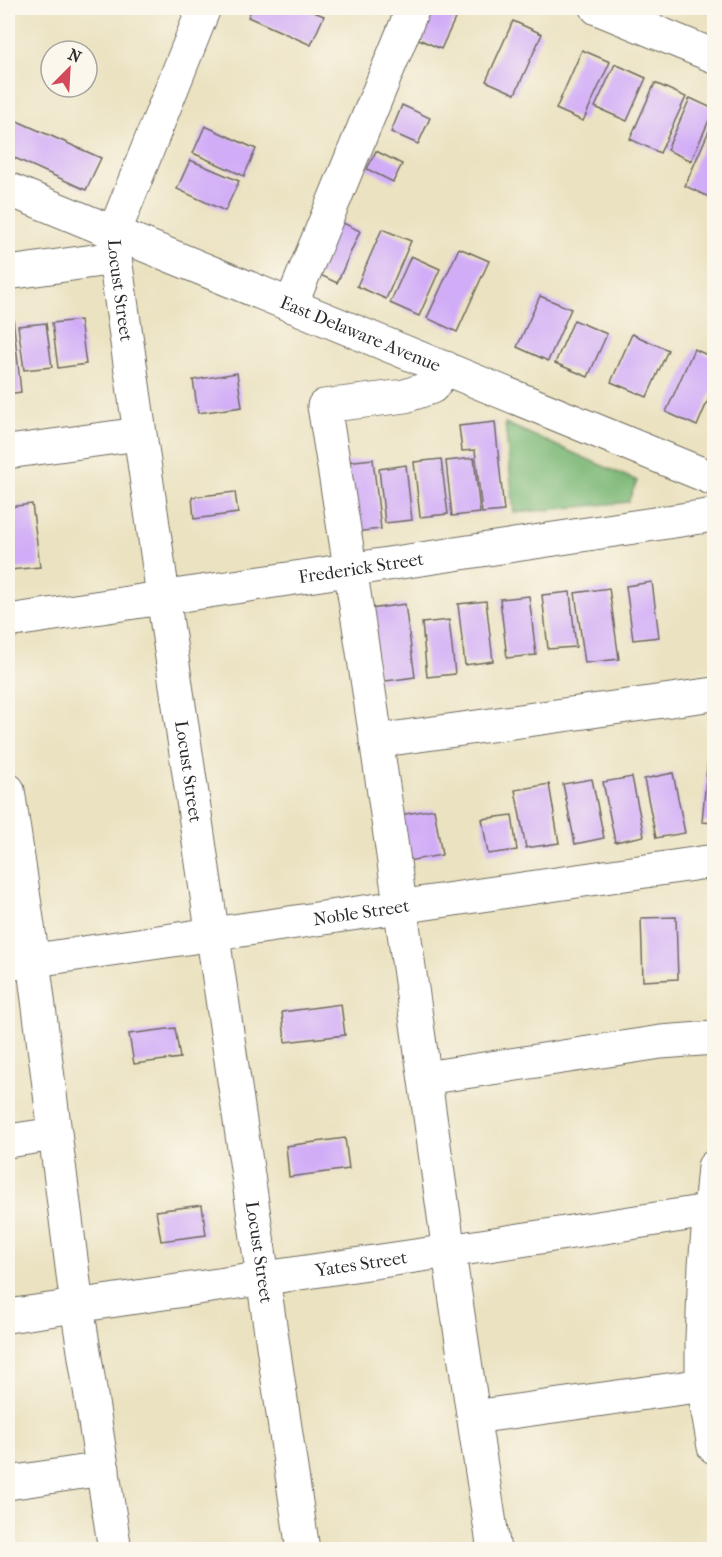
<svg xmlns="http://www.w3.org/2000/svg" width="722" height="1557" viewBox="0 0 722 1557" font-family="'IM FELL French Canon',serif">
<rect width="100%" height="100%" fill="#fbf7ec"/>
<filter id="ink" filterUnits="userSpaceOnUse"><feTurbulence type="fractalNoise" baseFrequency=".0167" numOctaves="2"/><feDisplacementMap in="SourceGraphic" scale="12" xChannelSelector="R" yChannelSelector="G"/><feConvolveMatrix kernelMatrix="1 2 1 2 8 2 1 2 1" color-interpolation-filters="sRGB"/></filter>
<filter id="wash" filterUnits="userSpaceOnUse"><feTurbulence type="fractalNoise" baseFrequency=".008" numOctaves="4" result="noise"/><feDisplacementMap in="SourceGraphic" scale="24" xChannelSelector="R" yChannelSelector="G"/><feGaussianBlur stdDeviation="1.35" result="paint"/><feColorMatrix in="noise" values="0 0 0 0 0 0 0 0 0 0 0 0 0 0 0 0 0 1.4 0 .05"/><feComposite in="paint" operator="in"/></filter>
<g filter="url(#wash)">
<rect width="100%" height="100%" fill="#ebe2c1"/>
<!-- forest -->
<polygon fill="#7eb978" stroke="#547252" stroke-width="1.5" points="505,423 637,481 628,502 514,513"/>
<g id="blocks">
<!-- building -->
<g fill="#d2adf7">
<polygon points="252,8 304,8 324,16 311,45 248,17"/>
<polygon points="424,8 460,8 441,49 412,36"/>
<polygon points="702,8 714,8 714,15 701,10"/>
<polygon points="513,21 542,34 515,94 486,81"/>
<polygon points="582,50 610,62 583,121 556,109"/>
<polygon points="615,64 646,78 627,121 595,107"/>
<polygon points="655,83 686,97 660,153 630,139"/>
<polygon points="690,98 714,109 691,161 667,150"/>
<polygon points="402,105 430,118 418,144 391,132"/>
<polygon points="8,117 101,158 86,190 8,155"/>
<polygon points="714,119 714,190 711,198 685,186"/>
<polygon points="205,126 256,149 244,176 193,153"/>
<polygon points="376,151 402,164 393,182 367,169"/>
<polygon points="190,160 239,181 225,211 177,189"/>
<polygon points="337,220 360,231 337,283 314,272"/>
<polygon points="382,229 411,241 386,299 357,286"/>
<polygon points="459,248 489,261 457,332 427,318"/>
<polygon points="411,256 440,269 419,316 390,303"/>
<polygon points="540,296 571,309 548,361 517,347"/>
<polygon points="13,317 21,392 8,394 8,318"/>
<polygon points="80,320 86,364 58,368 52,323"/>
<polygon points="574,320 607,334 588,377 555,363"/>
<polygon points="46,323 52,367 24,370 18,326"/>
<polygon points="632,334 668,350 647,397 611,382"/>
<polygon points="694,349 714,358 714,386 697,426 666,412"/>
<polygon points="237,373 242,407 198,413 193,380"/>
<polygon points="495,422 504,511 482,513 475,450 462,451 459,426"/>
<polygon points="474,458 480,513 452,516 446,461"/>
<polygon points="373,459 381,529 354,532 345,462"/>
<polygon points="441,459 448,514 420,517 414,462"/>
<polygon points="406,465 412,520 385,523 379,469"/>
<polygon points="235,492 238,513 194,519 192,497"/>
<polygon points="32,504 40,567 10,570 8,549 8,507"/>
<polygon points="652,582 659,637 633,640 626,586"/>
<polygon points="609,588 619,659 585,663 575,593"/>
<polygon points="570,592 576,647 548,649 542,595"/>
<polygon points="529,596 536,655 507,658 500,599"/>
<polygon points="486,601 493,661 465,665 458,604"/>
<polygon points="405,604 415,677 379,682 370,609"/>
<polygon points="449,620 455,674 427,677 422,623"/>
<polygon points="708,757 714,757 714,823 702,822"/>
<polygon points="673,773 685,833 656,838 644,779"/>
<polygon points="632,777 644,836 615,842 603,782"/>
<polygon points="592,779 604,838 575,844 563,784"/>
<polygon points="549,784 559,843 526,848 515,790"/>
<polygon points="434,809 442,855 402,862 394,816"/>
<polygon points="512,815 517,850 488,854 482,819"/>
<polygon points="676,917 678,979 643,981 641,918"/>
<polygon points="341,1004 345,1035 285,1042 282,1012"/>
<polygon points="175,1028 180,1058 134,1064 129,1034"/>
<polygon points="345,1138 349,1169 289,1177 286,1146"/>
<polygon points="202,1205 206,1235 161,1241 156,1211"/>
</g>
</g>
</g>
<g filter="url(#ink)">
<use href="#blocks" fill-opacity="0" stroke="#6e6b60" stroke-width="1.5"/>
<g fill="none" stroke-linecap="round" stroke-linejoin="round">
<defs>
<g id="minor">
<path id="s1" d="M204,8l-90,225 1,25c60,431 125,861 188,1292"/>
<polyline points="597,8 714,56"/>
<path id="s2" d="M8,189l706,290"/>
<polyline points="8,273 115,258"/>
<polyline points="291,305 413,8"/>
<path d="M446,368l-14,19 -27,9 -81,10c45,270 82,540 120,810 15,112 33,223 50,334"/>
<polyline points="8,452 139,434"/>
<path id="s3" d="M8,621l706,-106"/>
<polyline points="376,741 714,694"/>
<polyline points="8,790 33,960 77,1306 115,1550"/>
<path id="s4" d="M8,964l706,-103"/>
<polyline points="425,1078 661,1042 714,1038"/>
<polyline points="8,1141 55,1134"/>
<polyline points="714,1167 705,1265 702,1339 702,1377 714,1447"/>
<path id="s5" d="M8,1316l441,-65 265,-41"/>
<polyline points="474,1417 704,1385"/>
<polyline points="8,1483 103,1469"/>
</g>
</defs>
<!-- minor casing -->
<use href="#minor" stroke="#6e6b60" stroke-width="35"/>
<!-- minor -->
<use href="#minor" stroke="#fff" stroke-width="33"/>
</g>
</g>
<g text-anchor="middle" stroke-width="5" stroke-linejoin="round" paint-order="stroke">
<!-- street labels -->
<g font-size="18" fill="#2b2b2b" stroke="#fbf7ec">
<text dy="6" stroke="none"><textPath href="#s1" startOffset="300">Locust Street</textPath></text>
<text dy="6" stroke="none"><textPath href="#s2" startOffset="381">East Delaware Avenue</textPath></text>
<text dy="6" stroke="none"><textPath href="#s3" startOffset="357">Frederick Street</textPath></text>
<text dy="6" stroke="none"><textPath href="#s1" startOffset="786">Locust Street</textPath></text>
<text dy="6" stroke="none"><textPath href="#s4" startOffset="357">Noble Street</textPath></text>
<text dy="6" stroke="none"><textPath href="#s1" startOffset="1272">Locust Street</textPath></text>
<text dy="6" stroke="none"><textPath href="#s5" startOffset="357">Yates Street</textPath></text>
</g>
</g>
<!-- margin -->
<rect width="722" height="1557" fill="none" stroke="#fbf7ec" stroke-width="30"/>
<!-- north arrow -->
<g transform="translate(69 69) rotate(24)"><circle r="28" fill="#fbf7ec" stroke="#a8a59f" stroke-width="1.5"/>
<path d="M0-4.5L10 22L0 15L-10 22Z" fill="#d1495b"/>
<text y="-9" font-size="16" font-weight="bold" text-anchor="middle" fill="#2b2b2b">N</text>
</g>
</svg>
